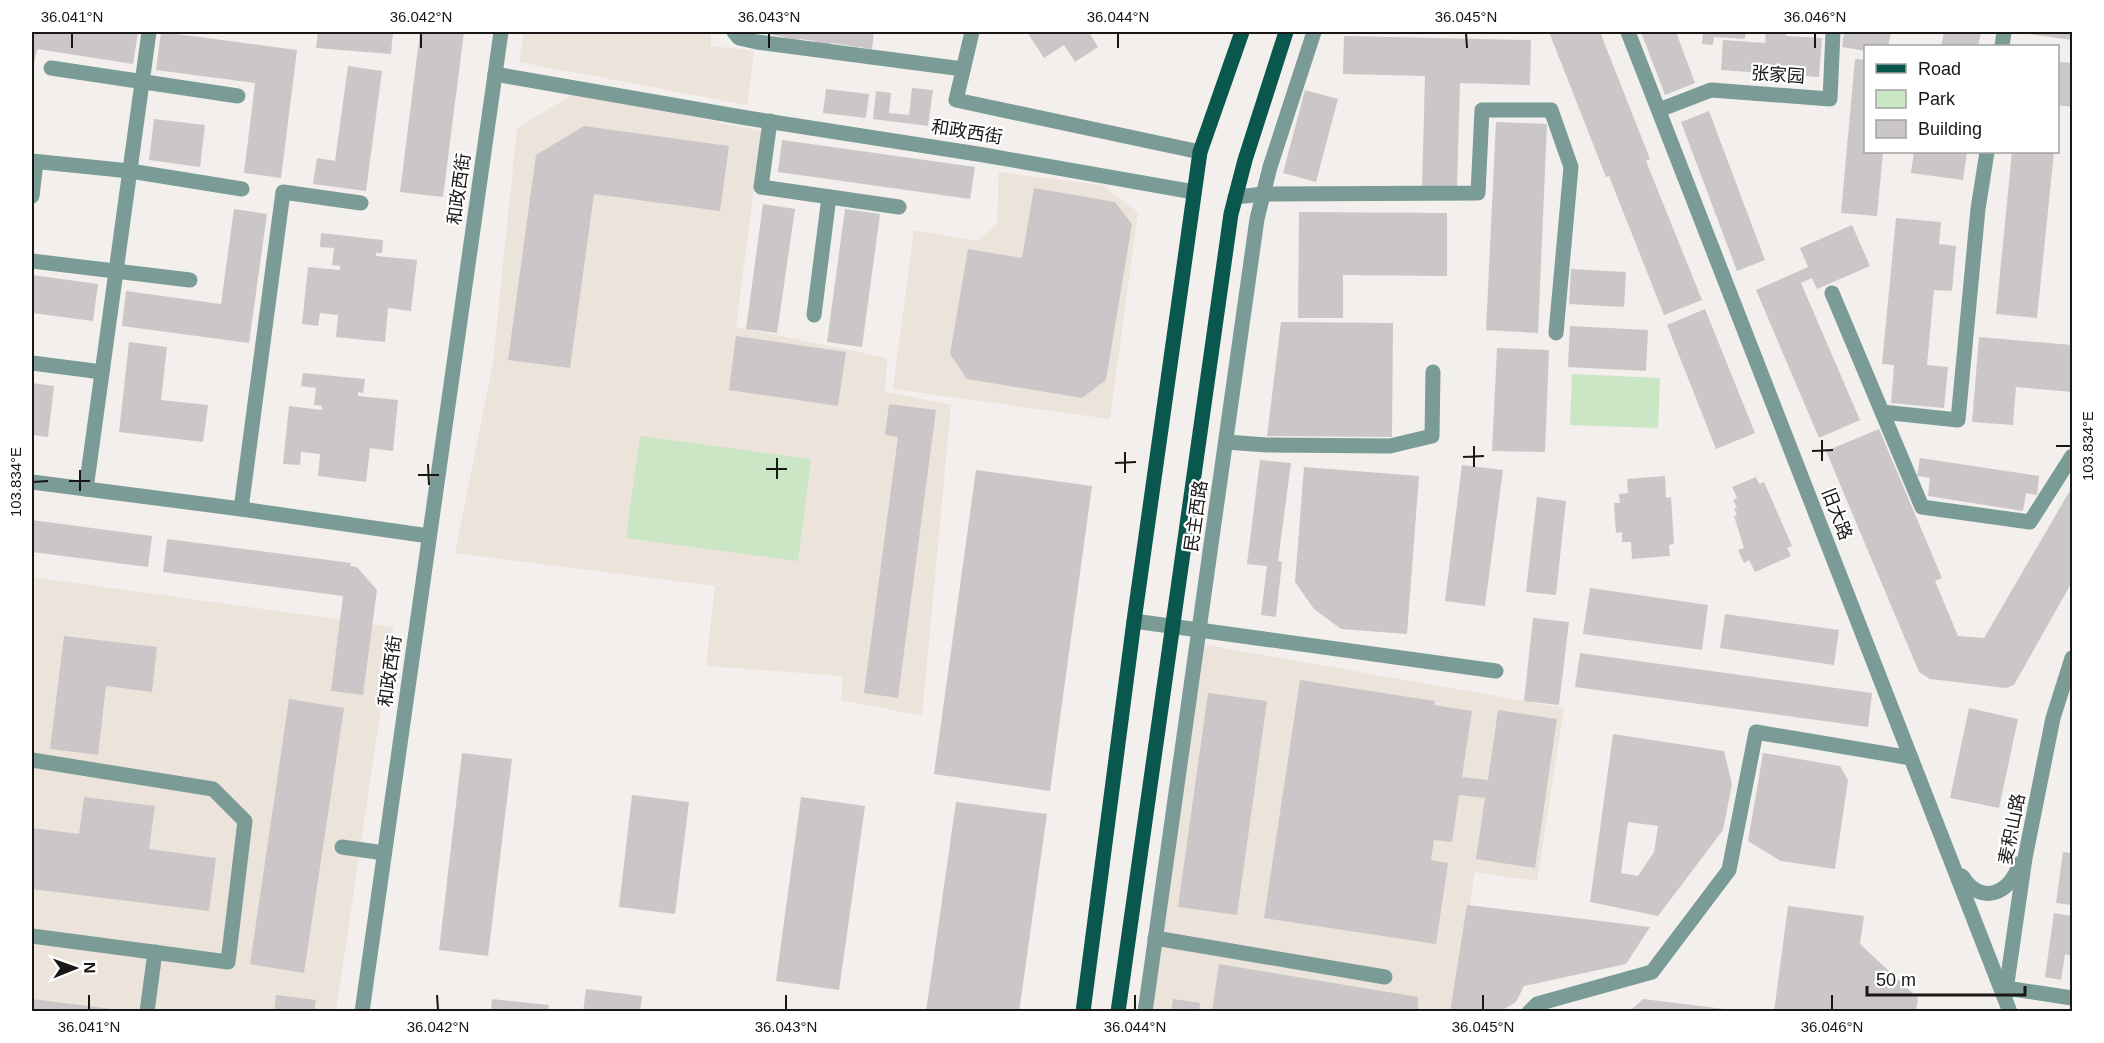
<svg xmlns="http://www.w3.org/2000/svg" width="2104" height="1043" viewBox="0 0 2104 1043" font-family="Arial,'Noto Sans SC',sans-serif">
<rect width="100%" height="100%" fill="#f2efec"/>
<!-- built -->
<g fill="#ece3db">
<polygon points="524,32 711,32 711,46 754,51 747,105 519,62"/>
<polygon points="575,93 761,131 736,327 887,358 885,392 951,405 922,716 841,700 843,676 706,666 715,586 455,553 493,363 517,128"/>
<polygon points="999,172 1102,185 1138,212 1110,419 893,389 914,230 978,241 997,224"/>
<polygon points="32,577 393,627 336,1011 32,1012"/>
<polygon points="1189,642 1564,708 1537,881 1475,872 1453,1011 1143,1012"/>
</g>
<!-- green -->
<g fill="#cae6c5">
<polygon points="1572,374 1660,378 1658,428 1570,425"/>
<polygon points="640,436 811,459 798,561 626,538"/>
</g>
<!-- building -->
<g fill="#cbc7c8" fill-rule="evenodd">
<polygon points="32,32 138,32 133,64 37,49 32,74"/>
<polygon points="161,32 297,50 281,178 244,173 255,83 156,70"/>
<polygon points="318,32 393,32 391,54 316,48"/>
<polygon points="420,32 464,32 443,197 400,192"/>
<polygon points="758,32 874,32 872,49 831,43 830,47 815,45 815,41 799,39 798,43 783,41 784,37"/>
<polygon points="1027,32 1093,32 1090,34 1098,47 1075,62 1064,45 1044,58"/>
<polygon points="1549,32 1600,32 1650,159 1646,161 1702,300 1664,315 1609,176 1606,177"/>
<polygon points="1641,32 1676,32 1695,83 1665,95"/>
<polygon points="1703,32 1746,32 1745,39 1714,37 1713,45 1702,44"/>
<polygon points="1766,32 1786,32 1786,36 1822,38 1819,77 1721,70 1723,40 1765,43"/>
<polygon points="1844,32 1891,32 1888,46 1866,46 1866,51 1842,47"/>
<polygon points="1944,32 1981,32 1978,46 1941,46"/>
<polygon points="2022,32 2072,32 2072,40 2022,33"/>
<polygon points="1344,36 1531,40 1530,85 1460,83 1457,187 1422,186 1425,76 1343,74"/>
<polygon points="1855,59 1866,60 1866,152 1883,152 1877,216 1841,213"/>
<polygon points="2058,62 2072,63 2072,107 2058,105"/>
<polygon points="348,66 382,71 366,191 313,184 317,158 335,161"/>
<polygon points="912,88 933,90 928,126 873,119 876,91 891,93 889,113 909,115"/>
<polygon points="826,89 869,94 866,118 823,113"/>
<polygon points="1305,90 1338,99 1316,182 1283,173"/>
<polygon points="1709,111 1765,260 1737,271 1681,122"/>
<polygon points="154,119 205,125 200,167 149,160"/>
<polygon points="1496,122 1547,124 1538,333 1486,330"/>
<polygon points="584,126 729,146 720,211 594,194 570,368 508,360 536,155"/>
<polygon points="782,140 975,167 970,199 778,172"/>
<polygon points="1914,152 1967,152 1963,180 1911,173"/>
<polygon points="2012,152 2054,152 2037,318 1996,314"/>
<polygon points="1034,188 1115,202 1132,224 1106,380 1082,398 967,379 950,354 968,249 1022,258"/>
<polygon points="763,204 795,209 777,333 746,329"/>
<polygon points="234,209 267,214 249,343 122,326 126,291 221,304"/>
<polygon points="845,209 880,214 862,347 827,342"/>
<polygon points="1299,212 1447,213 1447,276 1343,275 1343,318 1298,318"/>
<polygon points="1896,218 1941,222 1939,244 1956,246 1952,291 1934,290 1927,365 1948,367 1944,408 1891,403 1894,365 1882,364"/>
<polygon points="1852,225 1870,266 1817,289 1812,278 1801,283 1860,420 1819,438 1756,290 1808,267 1800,248"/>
<polygon points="321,233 383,240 382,253 376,253 376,256 417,260 411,311 388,308 385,342 336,337 338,315 320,313 318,326 302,324 308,267 340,270 340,266 332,265 334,248 320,247"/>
<polygon points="1571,269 1626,272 1624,307 1569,304"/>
<polygon points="32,275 98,284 93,321 32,313"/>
<polygon points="1705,309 1755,433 1716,449 1667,325"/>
<polygon points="1281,322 1393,323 1392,437 1267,436"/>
<polygon points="1570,326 1648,330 1646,371 1568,367"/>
<polygon points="736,336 846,352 838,406 729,390"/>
<polygon points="1979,337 2072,345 2072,392 2016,387 2013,425 1972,422"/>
<polygon points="129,342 167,347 161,400 208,405 203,442 119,432"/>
<polygon points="1497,348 1549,350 1545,452 1492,451"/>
<polygon points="303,373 365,379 363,393 358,392 358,396 398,400 393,451 370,448 366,482 318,476 320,454 301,452 300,465 283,464 289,406 322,410 322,406 314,405 316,388 301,386"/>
<polygon points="32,383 54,386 48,437 32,435"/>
<polygon points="889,404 936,410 898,698 864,693 898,437 885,435"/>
<polygon points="1879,429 1942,578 1935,581 1958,636 1984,638 2072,487 2072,582 2014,685 2006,688 1930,679 1919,672 1826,451"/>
<polygon points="1920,458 2039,476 2037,495 2026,493 2023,511 1928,496 1930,478 1917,476"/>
<polygon points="1260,460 1291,463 1278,561 1282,562 1276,617 1261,615 1267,566 1247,564"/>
<polygon points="1462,465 1503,470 1485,606 1445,601"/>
<polygon points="1304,467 1419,476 1407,634 1341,629 1314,609 1295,582"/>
<polygon points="976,470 1092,486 1050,791 934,774"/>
<polygon points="1665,476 1666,498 1671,497 1674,544 1669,545 1670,556 1632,559 1631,542 1622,542 1622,532 1616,533 1614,503 1620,503 1619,494 1628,493 1627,479"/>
<polygon points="1756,477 1759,484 1764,482 1792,546 1787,548 1791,556 1755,572 1749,560 1744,563 1738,550 1744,548 1734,516 1737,515 1734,509 1737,508 1733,500 1737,498 1732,487"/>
<polygon points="1537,497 1566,501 1556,595 1526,592"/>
<polygon points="32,520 152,536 148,567 32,552"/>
<polygon points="167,539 351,563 350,566 357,567 377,590 363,695 331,691 343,596 163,572"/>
<polygon points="1590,588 1708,605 1702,650 1583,634"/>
<polygon points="1725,614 1839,630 1834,665 1720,648"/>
<polygon points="1533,618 1569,622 1559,705 1524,701"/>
<polygon points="64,636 157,647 152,692 106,686 98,755 50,749"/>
<polygon points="1580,653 1872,693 1868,727 1575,687"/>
<polygon points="1300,680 1435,701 1434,705 1472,711 1462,777 1488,780 1498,710 1557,719 1535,868 1476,859 1485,798 1459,795 1452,842 1434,840 1431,860 1448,863 1436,944 1264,918"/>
<polygon points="1208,693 1267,701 1237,915 1178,907"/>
<polygon points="289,699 344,708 304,973 250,964"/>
<polygon points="1969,708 2018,719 1999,808 1950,798"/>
<path d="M1613,734l111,17 8,33 -9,46 -65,86 -68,-14zM1628,822l30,4 -4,26 -16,24 -17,-3z"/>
<polygon points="462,753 512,759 488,956 439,950"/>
<polygon points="1763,753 1840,766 1848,780 1835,869 1781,861 1748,841"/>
<polygon points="632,795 689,802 675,914 619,907"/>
<polygon points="84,797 155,806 149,849 216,858 209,911 32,889 32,828 79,834"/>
<polygon points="801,797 865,806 839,990 776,981"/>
<polygon points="956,802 1047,814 1019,1012 926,1012"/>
<polygon points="2063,852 2072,853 2072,905 2056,903"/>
<polygon points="1467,905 1650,927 1626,964 1524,986 1516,1002 1499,1012 1450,1012"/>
<polygon points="1788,906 1864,916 1860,944 1918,998 1916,1012 1774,1012"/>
<polygon points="2054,913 2072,916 2072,956 2065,954 2061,980 2045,977"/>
<polygon points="1219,964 1418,997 1418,1012 1212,1012"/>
<polygon points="586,989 642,996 640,1012 583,1012"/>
<polygon points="276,995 316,1000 314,1012 274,1012"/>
<polygon points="32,999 120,1010 120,1012 32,1012"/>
<polygon points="492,999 549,1005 548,1012 491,1012"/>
<polygon points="1173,999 1200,1003 1199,1012 1171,1012"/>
<polygon points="1643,999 1724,1009 1723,1012 1629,1012"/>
</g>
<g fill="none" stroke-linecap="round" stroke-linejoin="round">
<!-- minor -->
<g stroke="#7b9c96" stroke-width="15">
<polyline points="734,32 739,38 757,42 963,69"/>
<polyline points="972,32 956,100 1200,152"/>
<polyline points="1628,32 2010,1012"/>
<polyline points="2002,46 2004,32"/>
<polyline points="51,68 238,96"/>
<polyline points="495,74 747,118 984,155 1194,192"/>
<polyline points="1659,110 1711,90 1830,99 1833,32"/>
<polyline points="770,121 761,187 899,207"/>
<polyline points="32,161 130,171 242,189"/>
<polyline points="32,196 36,162"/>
<polyline points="1235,197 1264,194 1478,193 1482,110 1551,110 1571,167 1556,333"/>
<polyline points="32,261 190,280"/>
<polyline points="1832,293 1922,507 2030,522 2072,456"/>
<polyline points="814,315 829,197"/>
<polyline points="32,363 102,372"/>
<polyline points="1882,412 1958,420 1978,209 1987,152"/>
<polyline points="1226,442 1267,445 1390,446 1432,436 1433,372"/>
<polyline points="32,482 241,509 429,536"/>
<polyline points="86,489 149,32"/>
<polyline points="241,509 283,192 361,203"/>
<polyline points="1134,621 1496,671"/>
<polyline points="32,760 213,789 245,821 228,962 32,936"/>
<polyline points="342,847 384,853"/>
<path d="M1962,876c19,31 49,17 58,-13"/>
<polyline points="1155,938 1385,977"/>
<polyline points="2006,988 2072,998"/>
<polyline points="2005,997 2025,858 2053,718 2072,658"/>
<polyline points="147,1012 155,952"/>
<polyline points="362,1012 501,32"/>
<polyline points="1145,1012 1257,219 1270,167 1314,32"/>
<polyline points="1529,1012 1537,1004 1652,972 1729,870 1756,732 1911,758"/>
</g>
<!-- major -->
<g stroke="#0a574e" stroke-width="15">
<polyline points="1083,1012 1134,621 1200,152 1242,32"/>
<polyline points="1118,1012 1231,214 1245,160 1286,32"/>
</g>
</g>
<!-- ticks -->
<path fill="none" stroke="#181716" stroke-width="2" d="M72,33v15M421,33v15M769,33v15M1118,33v15M1466,33l1,15M1815,33v15M1822,440v21M1474,446v21M2056,446h15M1812,451l21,-1M1125,452v21M1463,457l21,-1M777,458v21M1115,463l21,-1M428,464l1,21M766,469h21M80,470v21M418,475h21M69,481h21M33,482l15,-1M89,995v15M437,995l1,15M786,995v15M1135,995v15M1483,995v15M1832,995v15"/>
<g text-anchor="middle" stroke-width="4.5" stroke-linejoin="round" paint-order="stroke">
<!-- street labels -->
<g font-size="18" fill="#181716" stroke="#fff">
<text transform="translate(1778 75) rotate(4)" y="6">张家园</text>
<text transform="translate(967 132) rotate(9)" y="6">和政西街</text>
<text transform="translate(459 189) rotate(-82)" y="6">和政西街</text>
<text transform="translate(1837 514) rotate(69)" y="6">旧大路</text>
<text transform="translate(1196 516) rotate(-82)" y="6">民主西路</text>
<text transform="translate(390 671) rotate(-82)" y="6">和政西街</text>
<text transform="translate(2012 829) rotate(-79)" y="6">麦积山路</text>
</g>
</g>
<!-- border -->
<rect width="2104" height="1043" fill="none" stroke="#ffffff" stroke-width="66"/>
<!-- legend -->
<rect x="1864" y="45" width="195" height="108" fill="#ffffff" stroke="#a3a2a2" stroke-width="1.5"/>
<rect x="1876" y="64" width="30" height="9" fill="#0a574e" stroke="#a3a2a2" stroke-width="1.5"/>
<text x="1918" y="75" font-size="18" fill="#181716">Road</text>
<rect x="1876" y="90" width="30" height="18" fill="#cae6c5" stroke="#a3a2a2" stroke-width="1.5"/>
<text x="1918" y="105" font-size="18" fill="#181716">Park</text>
<rect x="1876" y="120" width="30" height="18" fill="#cbc7c8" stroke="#a3a2a2" stroke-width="1.5"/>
<text x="1918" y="135" font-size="18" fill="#181716">Building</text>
<!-- north arrow -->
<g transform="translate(75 968) rotate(89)" stroke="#ffffff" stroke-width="4.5" paint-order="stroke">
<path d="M0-4.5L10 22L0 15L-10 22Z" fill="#181716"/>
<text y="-9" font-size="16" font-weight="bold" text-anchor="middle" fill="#181716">N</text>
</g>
<!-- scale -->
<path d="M1867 986v9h158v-9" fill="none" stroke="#181716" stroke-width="3"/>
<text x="1876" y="986" font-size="18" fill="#181716" stroke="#ffffff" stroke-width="4.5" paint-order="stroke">50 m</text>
<rect x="33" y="33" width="2038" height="977" fill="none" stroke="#181716" stroke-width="2"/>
<g font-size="15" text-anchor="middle" fill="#181716">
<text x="72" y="22">36.041°N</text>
<text x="421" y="22">36.042°N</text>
<text x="769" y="22">36.043°N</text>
<text x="1118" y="22">36.044°N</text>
<text x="1466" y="22">36.045°N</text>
<text x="1815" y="22">36.046°N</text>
<text transform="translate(2088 446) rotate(-90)" y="5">103.834°E</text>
<text transform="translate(16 482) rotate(-90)" y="5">103.834°E</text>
<text x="89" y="1032">36.041°N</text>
<text x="438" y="1032">36.042°N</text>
<text x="786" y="1032">36.043°N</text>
<text x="1135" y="1032">36.044°N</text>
<text x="1483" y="1032">36.045°N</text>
<text x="1832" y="1032">36.046°N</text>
</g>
</svg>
